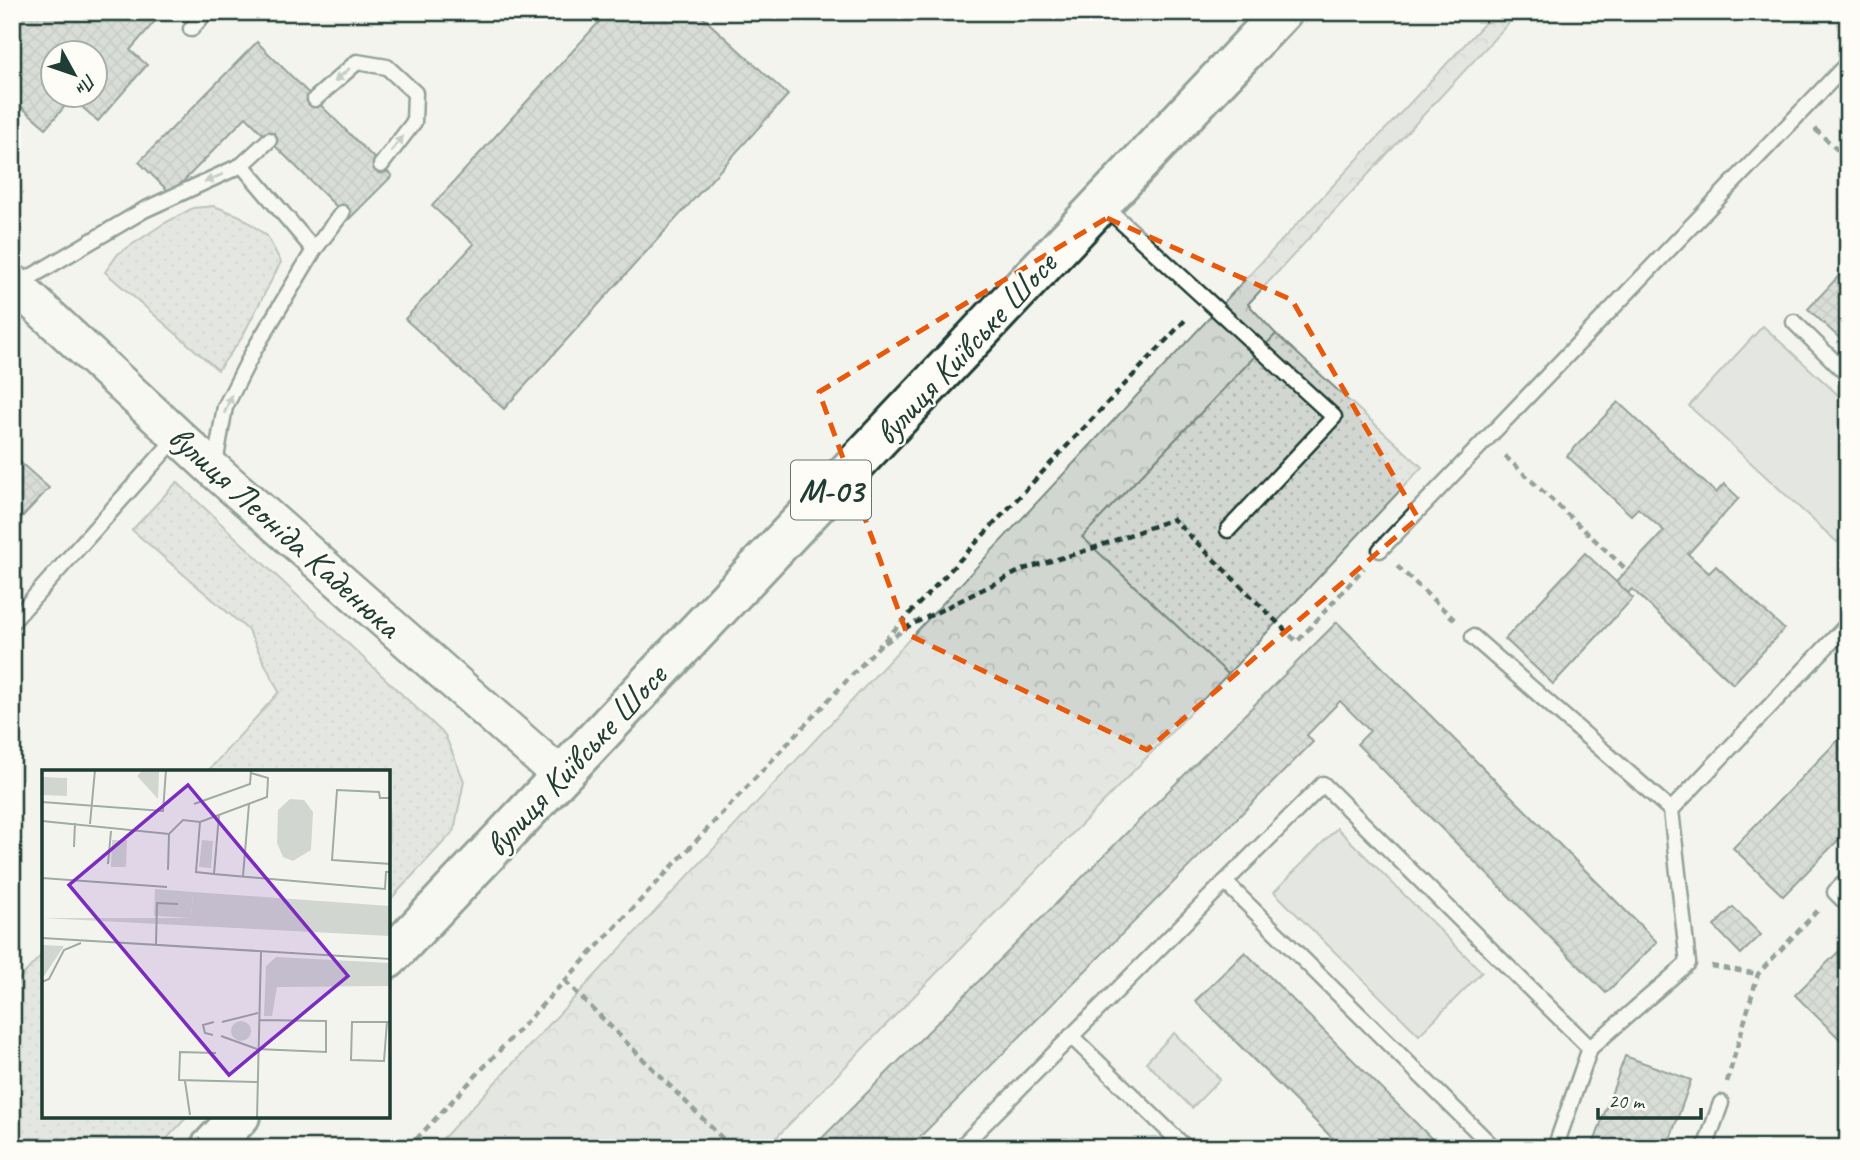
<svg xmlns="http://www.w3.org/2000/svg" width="1860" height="1160" viewBox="0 0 1860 1160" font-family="Caveat,sans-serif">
<defs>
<pattern id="grass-dots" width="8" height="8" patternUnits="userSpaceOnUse" patternTransform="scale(1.75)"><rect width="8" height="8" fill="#d1d6d1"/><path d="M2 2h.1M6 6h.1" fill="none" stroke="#b3b9b4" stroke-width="1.8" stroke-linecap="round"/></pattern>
<pattern id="forest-crowns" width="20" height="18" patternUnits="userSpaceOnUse" patternTransform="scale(1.75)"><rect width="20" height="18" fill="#d1d6d1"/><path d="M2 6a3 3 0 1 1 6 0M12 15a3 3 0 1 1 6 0" fill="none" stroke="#b3b9b4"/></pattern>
<pattern id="building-cross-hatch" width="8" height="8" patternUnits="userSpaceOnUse" patternTransform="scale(1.75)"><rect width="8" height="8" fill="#b9c1bb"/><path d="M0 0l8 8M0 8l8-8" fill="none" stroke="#969e99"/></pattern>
</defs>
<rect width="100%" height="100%" fill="#f4f4ef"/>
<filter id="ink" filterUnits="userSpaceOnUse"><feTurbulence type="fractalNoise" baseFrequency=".0143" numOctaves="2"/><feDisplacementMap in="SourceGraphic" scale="14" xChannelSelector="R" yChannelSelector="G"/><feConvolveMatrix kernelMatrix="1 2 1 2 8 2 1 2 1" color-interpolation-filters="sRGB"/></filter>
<g filter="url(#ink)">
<!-- grass -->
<g fill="url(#grass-dots)" stroke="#788a82" stroke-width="2">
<polygon points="214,206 240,216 267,236 281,262 241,339 218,370 105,272 118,254 163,224 193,208"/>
<polygon points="1276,334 1422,467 1228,674 1082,537"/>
<polygon points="177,482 445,735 464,781 454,831 389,901 388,772 208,771 279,692 248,630 132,530"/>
<polygon points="44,952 44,1116 188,1116 158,1148 12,1148 12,987"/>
</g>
<!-- forest -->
<polygon fill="url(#forest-crowns)" stroke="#788a82" stroke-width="2" points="1495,12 1519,12 1248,304 1276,334 1082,537 1228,674 766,1148 434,1148"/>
<!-- park -->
<g fill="#d1d6d1" stroke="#788a82" stroke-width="2">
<polygon points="1763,326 1848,404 1848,530 1837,542 1689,406"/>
<polygon points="1337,828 1482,972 1419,1035 1274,892"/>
<polygon points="1174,1033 1220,1079 1192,1108 1146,1062"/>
</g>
<!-- building -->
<g fill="url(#building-cross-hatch)" stroke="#1f3d34" stroke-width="2" fill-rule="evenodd">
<path d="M12,12h151l-33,38 17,15 -49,56 -26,-23 -26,30 -34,-29zM52,52h42v42h-42z"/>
<polygon points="608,12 697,12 788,95 504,409 405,319 474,244 432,206"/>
<polygon points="257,42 392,176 349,219 246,117 171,194 139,162"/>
<polygon points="1848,266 1848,346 1808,309"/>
<polygon points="1618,402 1716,493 1724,484 1739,498 1688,554 1709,573 1716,566 1784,629 1733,684 1632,589 1628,593 1616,582 1664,531 1638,508 1631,515 1567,456"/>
<polygon points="12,455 49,488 12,528"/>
<polygon points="1585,553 1633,598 1553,684 1505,639"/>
<polygon points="1337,622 1657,942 1606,993 1357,744 1370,731 1340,701 1307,735 1313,742 909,1148 812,1148"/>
<polygon points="1848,730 1848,830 1783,896 1733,848"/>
<polygon points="1733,907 1761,935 1741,954 1714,926"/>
<polygon points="1843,947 1848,951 1848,1047 1795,995"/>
<polygon points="1245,952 1441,1148 1342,1148 1195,1001"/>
<polygon points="1625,1056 1691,1080 1667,1148 1592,1148"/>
</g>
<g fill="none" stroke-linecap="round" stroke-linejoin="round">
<defs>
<g id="service">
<polyline points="191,29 206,12"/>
<polyline points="315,99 357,62 387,67 415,93 414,122 381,165"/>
<polyline points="242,165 314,250"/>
<polyline points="1101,203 1334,417 1228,530"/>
<polyline points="17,285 144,210 242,165 269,140"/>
<polyline points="1794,322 1848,375"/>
<polyline points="214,469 225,407 254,350 314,250 342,213"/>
<polyline points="1380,550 1848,63"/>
<polyline points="12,622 177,437"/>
<polyline points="1473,637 1671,810"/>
<polyline points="1848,879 1835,892 1848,905"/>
<polyline points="1225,882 1323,784 1590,1048"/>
<polyline points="1071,1036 1186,1148"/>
<polyline points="960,1148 1225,882 1494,1148"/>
<polyline points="1555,1148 1590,1048 1688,963 1671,810 1848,624"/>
<polyline points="1705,1148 1721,1103"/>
</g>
<polyline id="tertiary" points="12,282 214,470 561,776"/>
<g id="trunk">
<polyline points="388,959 1282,12"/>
<polyline points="210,1148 240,1116"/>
</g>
</defs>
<!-- service casing -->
<use href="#service" stroke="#1f3d34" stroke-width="19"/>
<!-- tertiary casing -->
<use href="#tertiary" stroke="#1f3d34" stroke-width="40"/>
<!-- trunk casing -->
<use href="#trunk" stroke="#1f3d34" stroke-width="44"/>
<!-- path -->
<g stroke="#1f3d34" stroke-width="4.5" stroke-dasharray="7 5" stroke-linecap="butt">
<polyline points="1815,129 1848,160"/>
<polyline points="1505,456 1627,570"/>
<polyline points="1397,566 1457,622"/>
<polyline points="885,643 909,626 1024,569 1088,550 1173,519 1297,642 1364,568"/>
<polyline points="1711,966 1758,974"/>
<polyline points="565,981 732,1148"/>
<polyline points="1727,1082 1758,974 1819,909"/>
<polyline points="408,1148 1188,317"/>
</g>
<!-- service -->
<use href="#service" stroke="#fdfcf7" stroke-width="14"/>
<!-- tertiary -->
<use href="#tertiary" stroke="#fdfcf7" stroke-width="35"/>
<!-- trunk -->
<use href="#trunk" stroke="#fdfcf7" stroke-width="38"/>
</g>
<!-- one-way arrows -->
<defs><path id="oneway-solid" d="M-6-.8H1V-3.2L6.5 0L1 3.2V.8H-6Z" transform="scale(1.75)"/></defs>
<g fill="#8e9c96">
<use href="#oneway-solid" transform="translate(342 75) rotate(139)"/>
<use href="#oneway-solid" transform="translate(397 144) rotate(-52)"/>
<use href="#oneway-solid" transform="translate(214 178) rotate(156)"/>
<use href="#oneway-solid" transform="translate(228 404) rotate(-69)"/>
</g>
</g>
<!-- marked area -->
<path d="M0 0H1860V1160H0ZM1107,218l185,82 126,218 -271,232 -240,-116 -88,-242z" fill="#f4f4ef" fill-opacity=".55" fill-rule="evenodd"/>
<path fill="none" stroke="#e8590c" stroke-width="5" stroke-dasharray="14 9" stroke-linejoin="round" d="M1107,218l185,82 126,218 -271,232 -240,-116 -88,-242z"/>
<g text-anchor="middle" stroke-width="5" stroke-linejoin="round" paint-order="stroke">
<!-- shield labels -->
<rect fill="#fdfcf7" stroke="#62766e" stroke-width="2" x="791" y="460.5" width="80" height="59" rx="5"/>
<g font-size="33" font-weight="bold" fill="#1f3d34">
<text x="831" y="502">М-03</text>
</g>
<!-- street labels -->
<g font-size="35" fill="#1f3d34" stroke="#fdfcf7">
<text transform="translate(965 348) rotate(-47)" y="12">вулиця Київське Шосе</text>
<text transform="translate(285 531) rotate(42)" y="12">вулиця Леоніда Каденюка</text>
<text transform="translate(575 760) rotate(-47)" y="12">вулиця Київське Шосе</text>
</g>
</g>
<!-- overview -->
<g transform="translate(42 770)">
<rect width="348" height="348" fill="#f4f4ef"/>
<path d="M113,119l38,3 -2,26 -37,-2zM0,175l22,1 -20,30h-2zM234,187l114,6v23l-113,1 -5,29h-8l2,-50zM189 261a10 10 0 1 1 20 0a10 10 0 1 1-20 0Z" fill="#d1d6d1"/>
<path d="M151,122l197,14v30l-348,-18h149z" fill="#d1d6d1"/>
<path d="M100,1l17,1 -1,27 -21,-23zM0,7l25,1v18l-25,-1zM248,29l14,1 9,12 -2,38 -18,11 -10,-4 -6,-14 1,-33zM70,70h15l-1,27h-15zM160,70l11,1 -2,27 -12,-1z" fill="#d1d6d1"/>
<path fill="none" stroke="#9faba4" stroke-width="2" d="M349,28h-11l-1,-6 -42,-2 -5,70 59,4M0,32l121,9 3,-41M152,34l56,-20 1,-14M177,45l-5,59 171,15 1,-17h5M0,51l127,13 14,-14 17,2 67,-25 1,-19 -17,-5M158,52l-4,50 18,2M48,54l5,-54M32,77l1,-24M66,94l3,-33M126,100l1,-36M201,106l6,-72M0,108l125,9M0,168l349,21M114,174l1,-41 21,1M0,212l7,-3 15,-29 17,-7M180,252l36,-9M345,252l-3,39 -33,-1 1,-38h39M171,265l-8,-2 -2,-8 11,-3M179,266l36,13 69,3v-31l-67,-1M174,283l-36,-1 -1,28 78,2M143,311l5,34M215,348l4,-167"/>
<path fill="#7b2cbf" fill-opacity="0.15" stroke="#7b2cbf" stroke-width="3.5" d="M146,15l160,191 -119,99 -160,-190z"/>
<rect width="348" height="348" fill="none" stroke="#1f3d34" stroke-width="3.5"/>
</g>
<!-- margin -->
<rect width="1860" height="1160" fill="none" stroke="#fdfcf7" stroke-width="42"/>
<rect x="21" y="21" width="1818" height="1118" fill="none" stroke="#1f3d34" stroke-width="2.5" filter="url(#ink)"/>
<!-- north arrow -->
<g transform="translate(74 74) rotate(130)"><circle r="33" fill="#fdfcf7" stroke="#a4b0a9" stroke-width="2"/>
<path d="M0-5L12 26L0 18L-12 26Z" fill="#1f3d34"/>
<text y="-10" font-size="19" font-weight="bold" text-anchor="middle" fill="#1f3d34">Пн</text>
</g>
<!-- scale -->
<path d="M1598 1108v10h103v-10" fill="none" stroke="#1f3d34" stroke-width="3.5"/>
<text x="1608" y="1108" font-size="21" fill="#1f3d34" stroke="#fdfcf7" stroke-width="5" paint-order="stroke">20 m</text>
</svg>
